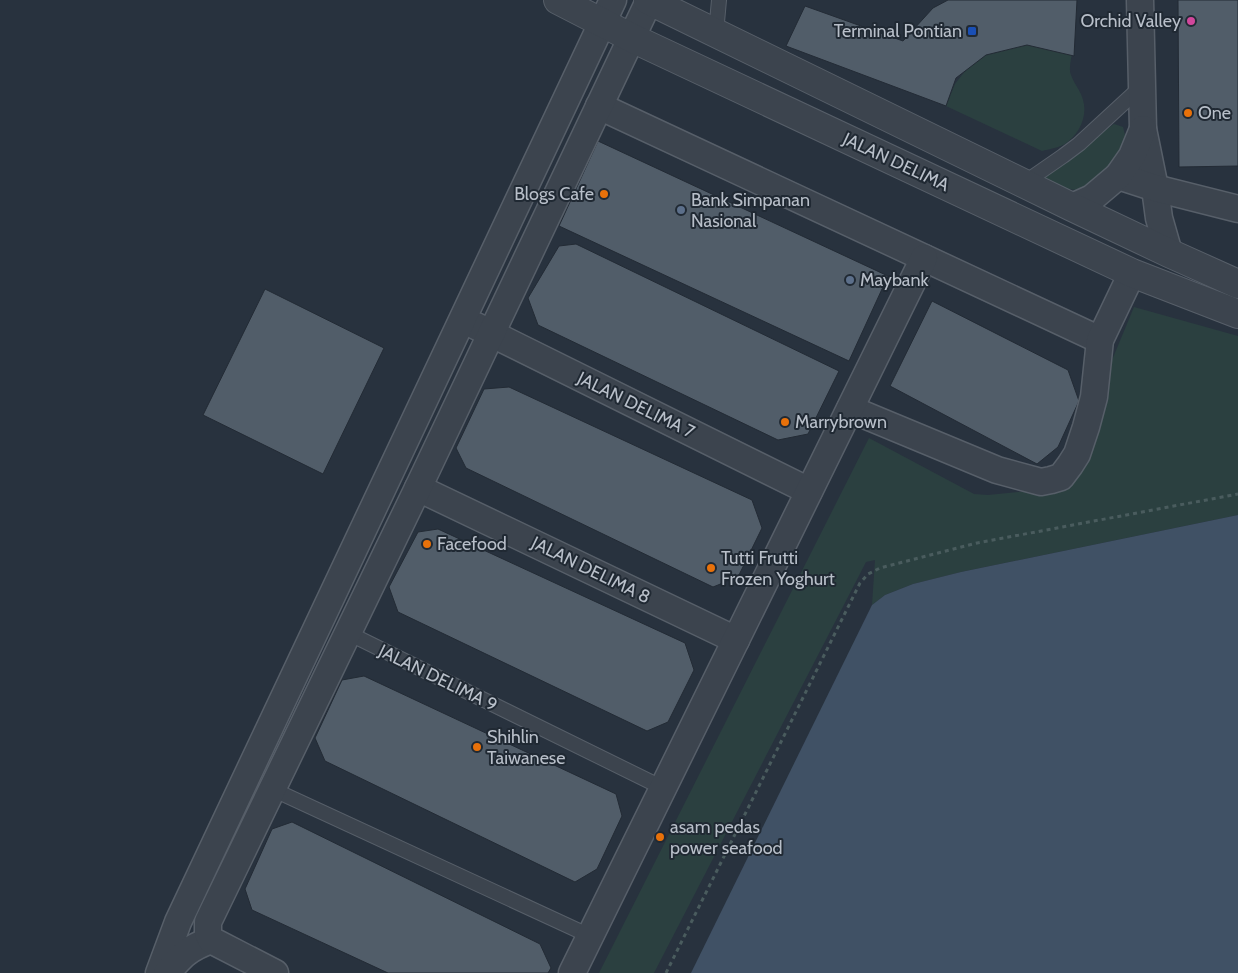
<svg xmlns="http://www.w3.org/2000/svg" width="1238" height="973" viewBox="0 0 1238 973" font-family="Cabin,sans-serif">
<rect width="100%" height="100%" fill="#28323e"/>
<!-- green -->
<g fill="#2b4040">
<path d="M1022,42l51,6c-1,8 -5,20 -2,27 3,9 10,16 12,25 5,16 -4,35 -18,44 -7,4 -16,5 -23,7l-96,-45 9,-22 7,-9 7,-8 21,-16z"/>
<polygon points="1114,124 1123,127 1125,135 1122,147 1115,163 1091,186 1078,190 1067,189 1052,184 1040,176"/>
<polygon points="1134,307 1238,336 1238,515 961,572 913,584 885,595 872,605 875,560 866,562 654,973 599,973 869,438 974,494 988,495 1059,488"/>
</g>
<!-- water -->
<polygon fill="#405165" points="1238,515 1238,973 691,973 872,605 885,595 913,584 961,572"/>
<!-- building -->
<g fill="#515d69" stroke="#232b35">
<polygon points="948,0 1077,0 1074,56 1027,45 986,55 956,78 946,106 786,46 805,6 903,41 933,8"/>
<polygon points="1178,0 1238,0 1238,166 1179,167"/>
<polygon points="598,141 888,276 849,361 559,226"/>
<polygon points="576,244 839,371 808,434 778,440 538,325 528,298 559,246"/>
<polygon points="265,289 384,348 323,474 203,415"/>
<polygon points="932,301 1068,370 1079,401 1058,447 1037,464 890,386"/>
<polygon points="509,387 752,500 762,528 738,577 713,587 466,468 456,448 484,389"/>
<polygon points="438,529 685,643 694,670 668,722 647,731 398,612 389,587 418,532"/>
<polygon points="364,676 616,794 622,816 597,869 575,882 325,761 315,738 342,680"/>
<polygon points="292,822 540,944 551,968 548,973 388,973 252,910 245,889 272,829"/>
</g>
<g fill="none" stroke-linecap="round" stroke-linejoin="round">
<defs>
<g id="service">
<polyline points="716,33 719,0"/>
<polyline points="1024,183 1063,156 1079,144 1142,86"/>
<polyline points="348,633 663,788"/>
<polyline points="272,789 590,936"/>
</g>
<g id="minor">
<polyline points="1140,0 1143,129 1155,188 1159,218 1169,253"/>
<polyline points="599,106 1100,340"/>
<polyline points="1118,176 1155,188 1238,209"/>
<polyline points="1072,207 1092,198 1118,176 1132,156 1143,129"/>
<polyline points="476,326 809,491"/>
<polyline points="850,409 997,470 1041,482 1051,480 1061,477 1070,465 1077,454 1086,427 1094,397 1100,340 1132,273"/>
<polyline points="418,488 736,640"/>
<polyline points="159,973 178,922 613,0"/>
<path d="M167,973c15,-18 22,-25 44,-33"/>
<polyline points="275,973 211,940 208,933 208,922 418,488 649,1"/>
<polyline points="572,973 924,258"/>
</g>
<g id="tertiary">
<polyline points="558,0 632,38 1132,273 1238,314"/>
<polyline points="648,0 1072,207 1169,253 1238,284"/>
</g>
</defs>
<!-- service casing -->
<use href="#service" stroke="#575f69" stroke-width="16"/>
<!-- minor casing -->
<use href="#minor" stroke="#575f69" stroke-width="29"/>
<!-- tertiary casing -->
<use href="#tertiary" stroke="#575f69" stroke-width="30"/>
<!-- path -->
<polyline stroke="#4a5c5e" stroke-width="3" stroke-dasharray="4 4" stroke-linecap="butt" points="666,973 860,583 868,574 880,568 977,543 1238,494"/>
<!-- service -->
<use href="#service" stroke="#3c444e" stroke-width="14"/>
<!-- minor -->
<use href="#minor" stroke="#3c444e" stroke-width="26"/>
<!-- tertiary -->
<use href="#tertiary" stroke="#3c444e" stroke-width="28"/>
</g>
<!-- markers -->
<circle fill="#d1479c" stroke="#202933" stroke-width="2" cx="1191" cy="21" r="5"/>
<rect fill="#1a4fb4" stroke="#202933" stroke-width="2" x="967" y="26" width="10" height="10" rx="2.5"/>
<g fill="#e8710a" stroke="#202933" stroke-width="2">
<circle cx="1188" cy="113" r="5"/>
<circle cx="604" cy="194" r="5"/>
<circle cx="785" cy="422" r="5"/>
<circle cx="427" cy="544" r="5"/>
<circle cx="711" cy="568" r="5"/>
<circle cx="477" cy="747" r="5"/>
<circle cx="660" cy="837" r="5"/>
</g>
<g fill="#5c6f8a" stroke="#202933" stroke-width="2">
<circle cx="681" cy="210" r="5"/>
<circle cx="850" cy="280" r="5"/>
</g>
<g text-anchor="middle" stroke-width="4" stroke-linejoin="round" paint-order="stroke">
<!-- poi labels -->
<g font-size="18" fill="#b8bfc9" stroke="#202933" text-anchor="start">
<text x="1181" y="27" text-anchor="end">Orchid Valley</text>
<text x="962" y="37" text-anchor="end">Terminal Pontian</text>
<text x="1198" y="119">One</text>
<text x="594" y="200" text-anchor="end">Blogs Cafe</text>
<text x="691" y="206">Bank Simpanan<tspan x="691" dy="21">Nasional</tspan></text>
<text x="860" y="286">Maybank</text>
<text x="795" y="428">Marrybrown</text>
<text x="437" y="550">Facefood</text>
<text x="721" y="564">Tutti Frutti<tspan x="721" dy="21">Frozen Yoghurt</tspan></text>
<text x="487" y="743">Shihlin<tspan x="487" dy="21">Taiwanese</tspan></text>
<text x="670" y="833">asam pedas<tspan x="670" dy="21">power seafood</tspan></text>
</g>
<!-- street labels -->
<g font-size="18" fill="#b8bfc9" stroke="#202933">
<text transform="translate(896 162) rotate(25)" y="6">JALAN DELIMA</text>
<text transform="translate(636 405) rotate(26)" y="6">JALAN DELIMA 7</text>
<text transform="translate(591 570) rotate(26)" y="6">JALAN DELIMA 8</text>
<text transform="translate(438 678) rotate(26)" y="6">JALAN DELIMA 9</text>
</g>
</g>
</svg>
